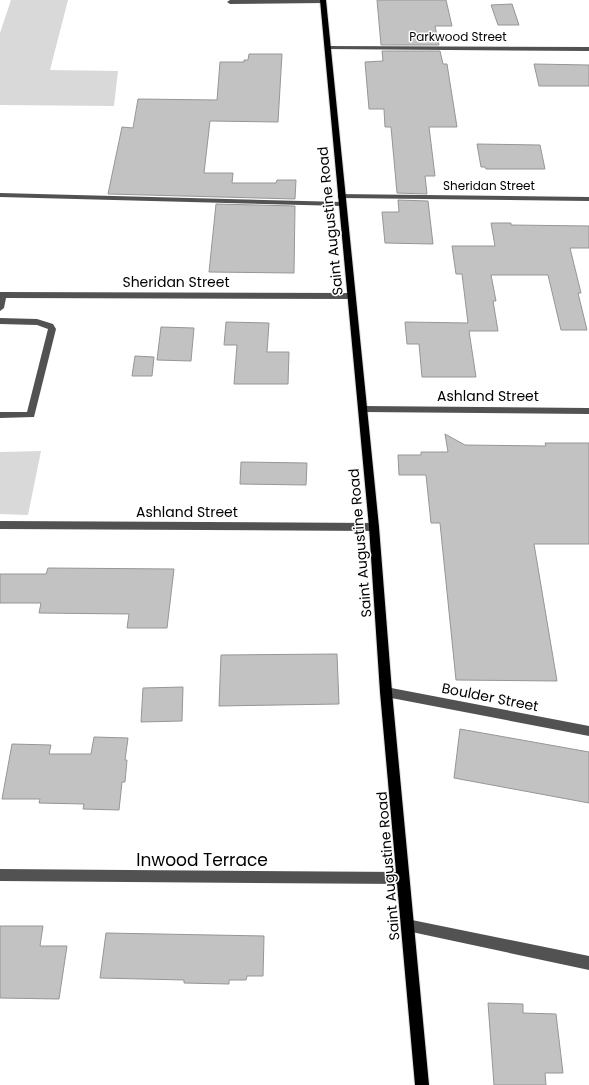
<svg xmlns="http://www.w3.org/2000/svg" width="589" height="1085" viewBox="0 0 589 1085" font-family="Poppins,sans-serif">
<rect width="100%" height="100%" fill="#fff"/>
<!-- green -->
<g fill="#d9d9d9">
<polygon points="11,0 68,0 50,70 118,71 114,106 0,105 0,33"/>
<polygon points="41,451 28,515 0,514 0,452"/>
</g>
<!-- building -->
<g fill="#c2c2c2" stroke="#969696">
<polygon points="377,0 446,0 452,26 435,26 439,45 381,45"/>
<polygon points="512,4 519,25 498,25 491,5"/>
<polygon points="382,51 440,51 443,64 447,64 457,127 429,127 435,176 425,176 427,194 397,193 391,127 385,127 384,109 369,109 365,62 383,61"/>
<polygon points="249,54 282,54 278,122 210,121 204,173 233,173 232,183 276,183 277,180 296,180 295,199 108,194 122,127 133,128 138,99 217,100 220,62 244,62 244,60 248,60"/>
<polygon points="534,64 589,65 589,86 539,86"/>
<polygon points="477,144 540,145 545,169 486,169 485,167 481,167"/>
<polygon points="398,200 428,201 433,244 385,243 382,212 399,212"/>
<polygon points="216,204 295,206 294,273 209,272"/>
<polygon points="491,223 511,223 511,225 589,226 589,248 570,248 581,293 578,293 587,330 561,330 548,275 491,275 496,301 493,301 498,331 469,331 476,377 422,377 419,344 407,344 405,322 468,323 462,274 456,274 452,246 495,246"/>
<polygon points="226,322 269,323 267,352 289,352 288,384 234,384 237,345 224,345"/>
<polygon points="161,327 194,328 191,361 157,360"/>
<polygon points="135,356 154,357 152,376 132,376"/>
<polygon points="445,434 465,445 546,446 545,443 589,443 589,544 534,544 557,681 456,680 440,523 431,523 426,475 399,475 398,455 421,455 421,452 448,452"/>
<polygon points="241,462 307,463 306,485 240,484"/>
<polygon points="48,568 174,569 167,628 127,628 129,614 39,613 41,603 0,603 0,574 46,574"/>
<polygon points="337,654 339,704 219,706 221,655"/>
<polygon points="183,687 182,721 141,722 143,688"/>
<polygon points="460,729 589,752 589,803 454,778"/>
<polygon points="94,737 128,738 125,760 127,760 125,782 122,782 119,810 83,809 84,804 39,803 40,799 2,799 12,744 51,745 49,754 91,754"/>
<polygon points="0,926 43,926 40,946 67,946 59,999 0,998"/>
<polygon points="106,933 264,936 263,976 247,976 246,980 229,980 229,984 184,983 184,980 100,978"/>
<polygon points="488,1003 523,1004 523,1013 556,1014 563,1073 545,1073 546,1085 494,1085"/>
</g>
<g fill="none" stroke-linecap="round" stroke-linejoin="round">
<defs>
<polygon id="major" points="320,0 326,0 379,527 392,692 429,1085 415,1085 380,692 369,527"/>
</defs>
<!-- major casing -->
<use href="#major" stroke="#dbdbdb" stroke-width="2"/>
<!-- minor -->
<g fill="#525252" fill-rule="evenodd">
<polygon points="323,0 326,2 325,3 230,4 227,2 230,0"/>
<polygon points="327,46 589,47 589,51 325,49 325,47"/>
<polygon points="0,193 342,202 346,204 342,206 0,197"/>
<polygon points="338,194 589,197 589,201 341,198 338,198"/>
<polygon points="0,292 352,293 356,296 352,299 6,298 4,308 0,311"/>
<polygon points="0,318 37,319 53,324 56,329 34,417 0,418 0,412 27,412 48,329 37,325 0,324"/>
<polygon points="363,406 589,408 589,414 363,412 358,409"/>
<polygon points="0,521 374,523 377,524 379,527 377,530 374,531 0,529"/>
<polygon points="386,687 589,726 589,736 386,697 382,696 380,692 382,688"/>
<polygon points="0,869 403,872 407,874 409,878 407,882 403,884 0,881"/>
<polygon points="407,919 589,956 589,970 407,931 402,930 401,925 402,920"/>
</g>
<!-- major -->
<use href="#major" fill="#000" fill-rule="evenodd"/>
</g>
<g text-anchor="middle" stroke-width="3" stroke-linejoin="round" paint-order="stroke">
<!-- far-street labels -->
<g font-size="12" fill="#000" stroke="#fff">
<text x="458" y="41">Parkwood Street</text>
<text x="489" y="190">Sheridan Street</text>
</g>
<!-- street labels -->
<g font-size="14" fill="#000" stroke="#fff">
<text transform="translate(330 221) rotate(-96)" y="5">Saint Augustine Road</text>
<text x="176" y="287">Sheridan Street</text>
<text x="488" y="401">Ashland Street</text>
<text x="187" y="517">Ashland Street</text>
<text transform="translate(360 543) rotate(-95)" y="5">Saint Augustine Road</text>
<text transform="translate(490 697) rotate(11)" y="5">Boulder Street</text>
<text transform="translate(388 866) rotate(-95)" y="5">Saint Augustine Road</text>
</g>
<!-- near-street labels -->
<g font-size="17" fill="#000" stroke="#fff">
<text x="202" y="866">Inwood Terrace</text>
</g>
</g>
</svg>
